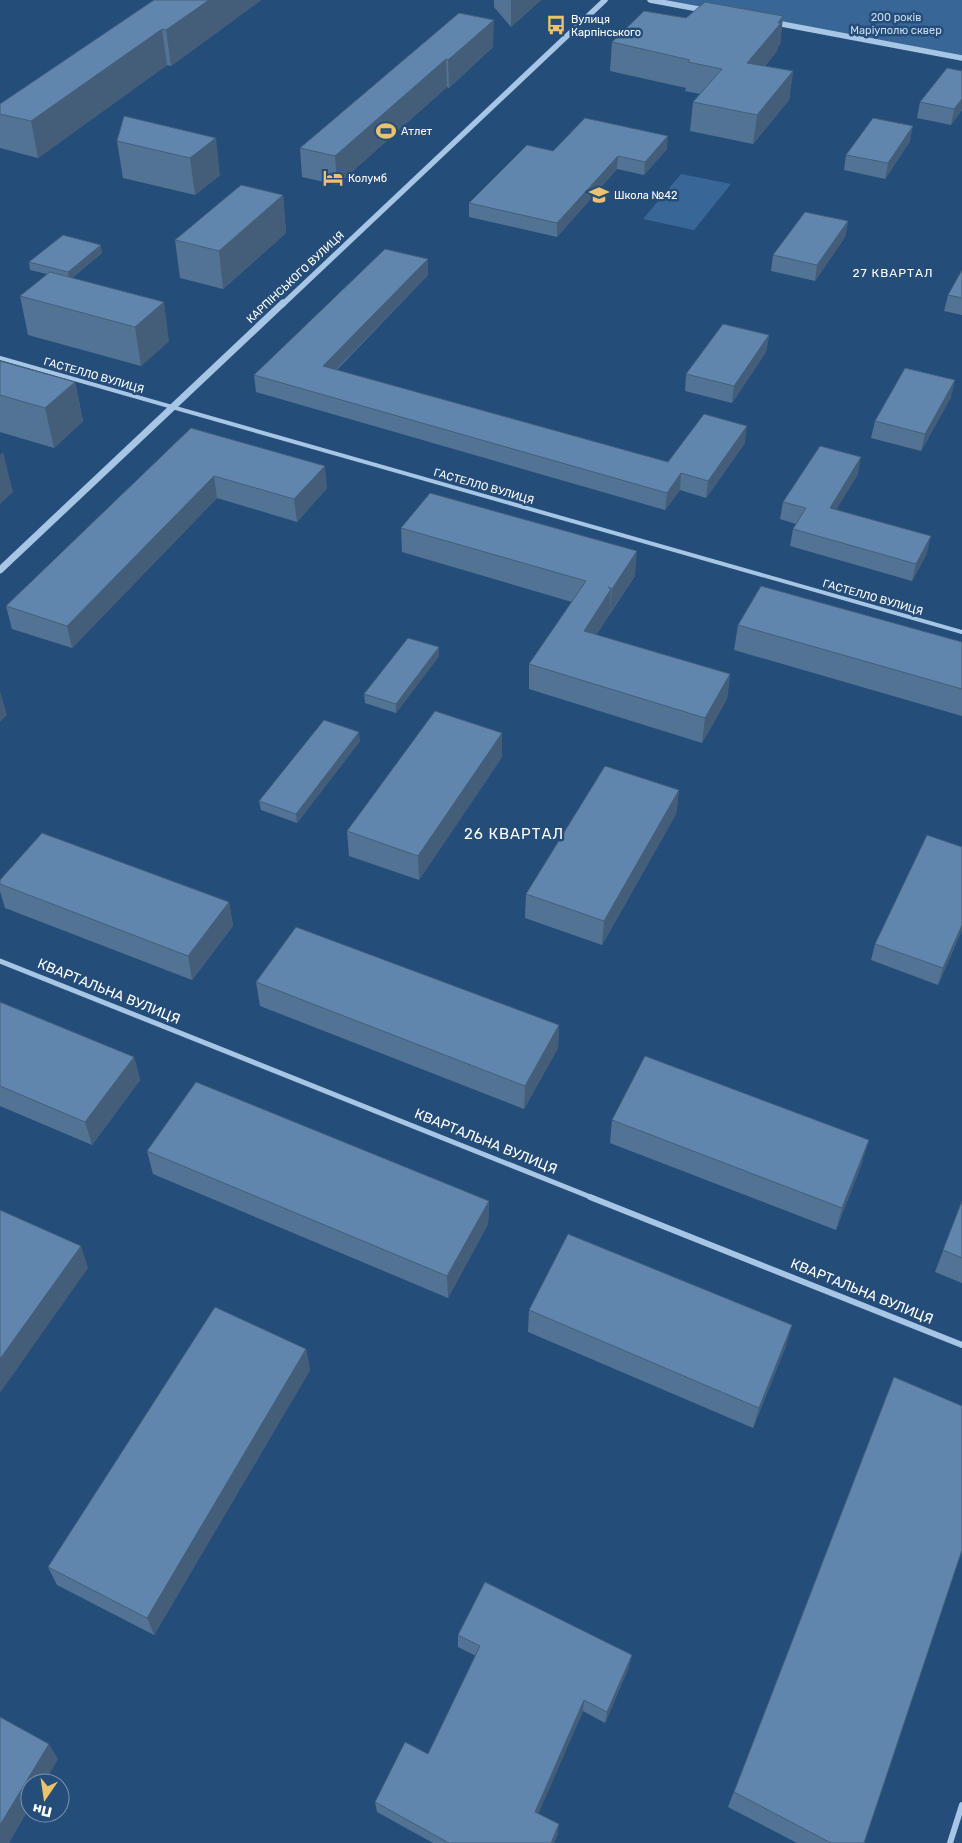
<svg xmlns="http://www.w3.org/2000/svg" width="962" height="1843" viewBox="0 0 962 1843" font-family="Rubik,sans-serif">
<rect width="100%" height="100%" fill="#254d79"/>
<!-- green -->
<g fill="#386797">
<polygon points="650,0 962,0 962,58"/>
<polygon points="681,174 731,184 694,230 643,219"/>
</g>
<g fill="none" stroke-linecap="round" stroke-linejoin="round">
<!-- minor-far2 -->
<polyline stroke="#a7c5e4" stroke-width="4" points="0,358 962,632"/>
<!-- minor-far1 -->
<polyline stroke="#a7c5e4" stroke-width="5" points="0,961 593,1198"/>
<!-- minor -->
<g stroke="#a7c5e4" stroke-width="6">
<polyline points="590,1197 962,1345"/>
<polyline points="950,1843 962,1805"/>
</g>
<!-- tertiary-far1 -->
<g stroke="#a7c5e4" stroke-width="5.5">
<polyline points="650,0 709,11"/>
<polyline points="771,22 962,58"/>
<polyline points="282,305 605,0"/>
</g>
<!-- tertiary -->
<polyline stroke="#a7c5e4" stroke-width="7" points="0,570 283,303"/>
</g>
<!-- wall -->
<g fill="#537395">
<polygon points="154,0 261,0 171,66 167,65 38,158 0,148 0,104"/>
<polygon points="494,0 541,0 511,27 494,7"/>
<polygon points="459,13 493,47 449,88 447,87 337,185 302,177 300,148"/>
<polygon points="783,16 780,45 778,46 777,51 765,66 793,71 789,100 753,144 690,131 693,102 700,94 685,91 686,88 610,71 612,42 686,18"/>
<polygon points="962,71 962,110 951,125 917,118 920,102"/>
<polygon points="124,116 220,175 195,195 123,178 117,141"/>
<polygon points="910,141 885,179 844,170 846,155"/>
<polygon points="667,149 644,175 617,169 557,237 469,217 469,203 553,151"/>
<polygon points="283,195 286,233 223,289 180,278 175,240"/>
<polygon points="848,221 845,237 815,281 771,271 773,255"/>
<polygon points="102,253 72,278 169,341 141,366 28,335 20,296 47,274 30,270 29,262"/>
<polygon points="962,270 962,315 944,311 948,295"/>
<polygon points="428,275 337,370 668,462 745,443 706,498 680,490 665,510 256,392 254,375"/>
<polygon points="769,335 766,352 732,403 685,391 686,374"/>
<polygon points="0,361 75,382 83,421 54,448 0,432"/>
<polygon points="951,397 921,451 871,438 875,421"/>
<polygon points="191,428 327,488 297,522 217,498 72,648 12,629 6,606"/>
<polygon points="858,474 836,509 927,553 912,581 790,546 793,529 796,524 780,519 783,502"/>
<polygon points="401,528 635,576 596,635 730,674 727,699 702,743 529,689 529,664 572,602 402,552"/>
<polygon points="738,625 962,642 962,716 734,650"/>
<polygon points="439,647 439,656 396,713 365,703 364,694"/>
<polygon points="502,733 502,757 419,880 349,856 347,831"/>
<polygon points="360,741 297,823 261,810 259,801"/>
<polygon points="679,790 676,814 602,945 525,918 526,894"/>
<polygon points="0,880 229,902 233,926 192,980 5,908 0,891"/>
<polygon points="962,930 938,985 871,960 875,944"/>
<polygon points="256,982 559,1025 558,1048 524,1109 260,1006"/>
<polygon points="0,1002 134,1057 140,1080 92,1145 0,1106"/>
<polygon points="612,1120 862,1163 836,1230 610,1143"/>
<polygon points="147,1151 489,1201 488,1224 448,1298 153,1174"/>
<polygon points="962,1201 962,1283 935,1272"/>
<polygon points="529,1310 786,1346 753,1428 528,1332"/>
<polygon points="306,1349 310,1370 154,1635 57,1585 48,1567"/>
<polygon points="894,1377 864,1843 797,1843 728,1807"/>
<polygon points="458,1635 629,1667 605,1723 583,1711 538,1813 558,1834 554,1843 433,1843 377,1812 375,1802 428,1754 476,1656 458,1647"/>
</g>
<!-- shaded-wall -->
<g fill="#445e79">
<polygon points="209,0 261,0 171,66 166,30"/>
<polygon points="511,0 541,0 511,27"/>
<polygon points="783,16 780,45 778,46 777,51 744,91 747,63"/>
<polygon points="494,20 493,47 449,88 448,60"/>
<polygon points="162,29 167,65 38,158 31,121"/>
<polygon points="446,59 447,87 337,185 335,156"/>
<polygon points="793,71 789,100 753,144 757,115"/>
<polygon points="962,99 962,110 951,125 954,109"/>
<polygon points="913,126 910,141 885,179 888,163"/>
<polygon points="668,136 667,149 644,175 645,162"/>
<polygon points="216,138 220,175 195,195 190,158"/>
<polygon points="618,156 617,169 557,237 557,223"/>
<polygon points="283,195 286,233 223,289 219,251"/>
<polygon points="848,221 845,237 815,281 817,265"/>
<polygon points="101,245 102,253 69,280 68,272"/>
<polygon points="428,259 428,275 324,382 323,366"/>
<polygon points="164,302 169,341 141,366 135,327"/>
<polygon points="769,335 766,352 732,403 734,386"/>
<polygon points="955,380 951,397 921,451 925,434"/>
<polygon points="75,382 83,421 54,448 45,408"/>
<polygon points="747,426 745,443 706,498 708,481"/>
<polygon points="3,452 13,492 0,504 0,455"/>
<polygon points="861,457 858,474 827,525 830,508"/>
<polygon points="325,466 327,488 297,522 294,499"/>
<polygon points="681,473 680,490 665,510 667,493"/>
<polygon points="214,476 217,498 72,648 67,626"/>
<polygon points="931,536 927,553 912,581 916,564"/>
<polygon points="637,551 635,576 610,613 612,589"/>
<polygon points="611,589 610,614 582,656 584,631"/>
<polygon points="439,647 439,656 396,713 396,704"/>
<polygon points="730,674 727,699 702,743 705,718"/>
<polygon points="0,691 7,715 0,722"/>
<polygon points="359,732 360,741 297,823 296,814"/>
<polygon points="502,733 502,757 419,880 418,856"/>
<polygon points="679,790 676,814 602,945 604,921"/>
<polygon points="229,902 233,926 192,980 188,956"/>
<polygon points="962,925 962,930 938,985 943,968"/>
<polygon points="559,1025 558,1048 524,1109 525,1086"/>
<polygon points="134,1057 140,1080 92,1145 85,1122"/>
<polygon points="869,1140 862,1163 836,1230 842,1208"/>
<polygon points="489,1201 488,1224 448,1298 447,1276"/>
<polygon points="81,1246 88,1268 0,1393 0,1359"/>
<polygon points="792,1325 786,1346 753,1428 759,1408"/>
<polygon points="306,1349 310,1370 154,1635 147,1618"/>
<polygon points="632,1655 629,1667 605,1723 607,1712"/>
<polygon points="584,1700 583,1711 535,1822 535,1812"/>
<polygon points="49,1744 58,1759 44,1783 30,1783 30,1807 9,1843 0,1843 0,1825"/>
<polygon points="559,1824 558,1834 554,1843 551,1843"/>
</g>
<!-- building -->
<g fill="#6186ad" stroke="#445e79">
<polygon points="154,0 209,0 166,30 162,29 31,121 0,114 0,104"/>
<polygon points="705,2 783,16 778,23 781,23 747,63 793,71 757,115 693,102 722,69 688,62 690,60 612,42 644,11 686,18"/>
<polygon points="459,13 494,20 448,60 446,59 335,156 300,148"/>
<polygon points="947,68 962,71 962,99 954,109 920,102"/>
<polygon points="124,116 216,138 190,158 117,141"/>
<polygon points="585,118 668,136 645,162 618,156 557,223 469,203 527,145 553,151"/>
<polygon points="873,118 913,126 888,163 846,155"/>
<polygon points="241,185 283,195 219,251 175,240"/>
<polygon points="805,212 848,221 817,265 773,255"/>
<polygon points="63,235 101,245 68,272 29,262"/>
<polygon points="385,249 428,259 323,366 668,462 704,414 747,426 708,481 681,473 667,493 254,375"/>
<polygon points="962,270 962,298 948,295"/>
<polygon points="50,272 164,302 135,327 20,296"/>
<polygon points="723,324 769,335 734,386 686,374"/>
<polygon points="0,361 75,382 45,408 0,395"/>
<polygon points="905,368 955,380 925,434 875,421"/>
<polygon points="191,428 325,466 294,499 214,476 67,626 6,606"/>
<polygon points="820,446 861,457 830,508 931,536 916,564 793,529 806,508 783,502"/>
<polygon points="430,493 637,551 612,589 608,587 611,589 584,631 730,674 705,718 529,664 586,581 401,528"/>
<polygon points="761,586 962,642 962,689 738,625"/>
<polygon points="408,638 439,647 396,704 364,694"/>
<polygon points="435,711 502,733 418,856 347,831"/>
<polygon points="324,720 359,732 296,814 259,801"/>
<polygon points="605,766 679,790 604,921 526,894"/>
<polygon points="42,833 229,902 188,956 0,884 0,880"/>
<polygon points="927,835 962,847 962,925 943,968 875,944"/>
<polygon points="296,927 559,1025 525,1086 256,982"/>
<polygon points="0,1002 134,1057 85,1122 0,1086"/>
<polygon points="645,1056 869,1140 842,1208 612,1120"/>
<polygon points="196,1082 489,1201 447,1276 147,1151"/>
<polygon points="962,1201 962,1258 943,1250"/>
<polygon points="0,1210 81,1246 0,1359"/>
<polygon points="568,1234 792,1325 759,1408 529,1310"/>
<polygon points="215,1307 306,1349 147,1618 48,1567"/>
<polygon points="894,1377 962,1406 962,1550 864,1843 831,1843 734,1792"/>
<polygon points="485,1582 632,1655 607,1712 584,1700 535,1812 559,1824 551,1843 449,1843 375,1802 405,1742 428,1754 480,1646 458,1635"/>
<polygon points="0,1717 49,1744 0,1825"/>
</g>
<!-- icons -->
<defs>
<symbol id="bus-bare" viewBox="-9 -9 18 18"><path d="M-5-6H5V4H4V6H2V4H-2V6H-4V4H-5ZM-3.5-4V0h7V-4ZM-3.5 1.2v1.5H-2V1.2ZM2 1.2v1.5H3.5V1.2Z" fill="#edc26c" stroke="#254d79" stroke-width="2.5" paint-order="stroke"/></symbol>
<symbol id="stadium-bare" viewBox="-9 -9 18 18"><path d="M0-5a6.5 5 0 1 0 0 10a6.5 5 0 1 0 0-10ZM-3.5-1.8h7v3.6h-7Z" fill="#edc26c" stroke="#254d79" stroke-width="2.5" paint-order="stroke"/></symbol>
<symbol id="hotel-bare" viewBox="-9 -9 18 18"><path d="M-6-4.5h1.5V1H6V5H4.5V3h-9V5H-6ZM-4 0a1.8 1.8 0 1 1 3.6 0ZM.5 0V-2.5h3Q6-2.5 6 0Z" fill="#edc26c" stroke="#254d79" stroke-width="2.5" paint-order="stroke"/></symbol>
<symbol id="school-bare" viewBox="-9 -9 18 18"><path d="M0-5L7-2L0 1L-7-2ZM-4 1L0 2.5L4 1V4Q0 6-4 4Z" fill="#edc26c" stroke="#254d79" stroke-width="2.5" paint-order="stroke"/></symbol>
</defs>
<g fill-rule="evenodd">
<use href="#bus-bare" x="542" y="11" width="28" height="28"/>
<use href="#stadium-bare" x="372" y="117" width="28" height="28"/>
<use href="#hotel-bare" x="319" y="164" width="28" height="28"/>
<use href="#school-bare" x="585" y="181" width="28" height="28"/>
</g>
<g text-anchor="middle" stroke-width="5" stroke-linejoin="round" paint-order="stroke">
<!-- far-park labels -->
<g font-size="11" fill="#cadef3" stroke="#254d79">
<text x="896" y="21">200 років<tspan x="896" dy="13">Маріуполю сквер</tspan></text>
</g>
<!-- far-poi labels -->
<g font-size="11" fill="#fff" stroke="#254d79" text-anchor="start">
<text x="571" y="23">Вулиця<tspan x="571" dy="13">Карпінського</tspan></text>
<text x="401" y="135">Атлет</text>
<text x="348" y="182">Колумб</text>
<text x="614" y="199">Школа №42</text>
</g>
<!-- far-street labels -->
<g font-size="11" fill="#fff" stroke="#254d79">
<text transform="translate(295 277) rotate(-43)" y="4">КАРПІНСЬКОГО ВУЛИЦЯ</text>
<text transform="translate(94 375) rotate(16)" y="4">ГАСТЕЛЛО ВУЛИЦЯ</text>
<text transform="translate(484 486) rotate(16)" y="4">ГАСТЕЛЛО ВУЛИЦЯ</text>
<text transform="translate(873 597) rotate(16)" y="4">ГАСТЕЛЛО ВУЛИЦЯ</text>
</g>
<!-- far-neighbourhood labels -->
<g font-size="12" letter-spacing="1" fill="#fff" stroke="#254d79">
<text x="893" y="277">27 КВАРТАЛ</text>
</g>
<!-- street labels -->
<g font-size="14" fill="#fff" stroke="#254d79">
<text transform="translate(109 991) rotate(22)" y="5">КВАРТАЛЬНА ВУЛИЦЯ</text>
<text transform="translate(486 1141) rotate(22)" y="5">КВАРТАЛЬНА ВУЛИЦЯ</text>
<text transform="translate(862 1291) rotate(22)" y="5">КВАРТАЛЬНА ВУЛИЦЯ</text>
</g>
<!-- neighbourhood labels -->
<g font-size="15" letter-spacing="1" fill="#fff" stroke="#254d79">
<text x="514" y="839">26 КВАРТАЛ</text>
</g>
</g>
<!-- north arrow -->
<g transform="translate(45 1798) rotate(193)"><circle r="24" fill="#254d79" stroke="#7c94af"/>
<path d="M0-4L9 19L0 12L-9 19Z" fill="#edc26c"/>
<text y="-8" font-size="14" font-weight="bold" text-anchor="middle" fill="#ffffff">Пн</text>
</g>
</svg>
